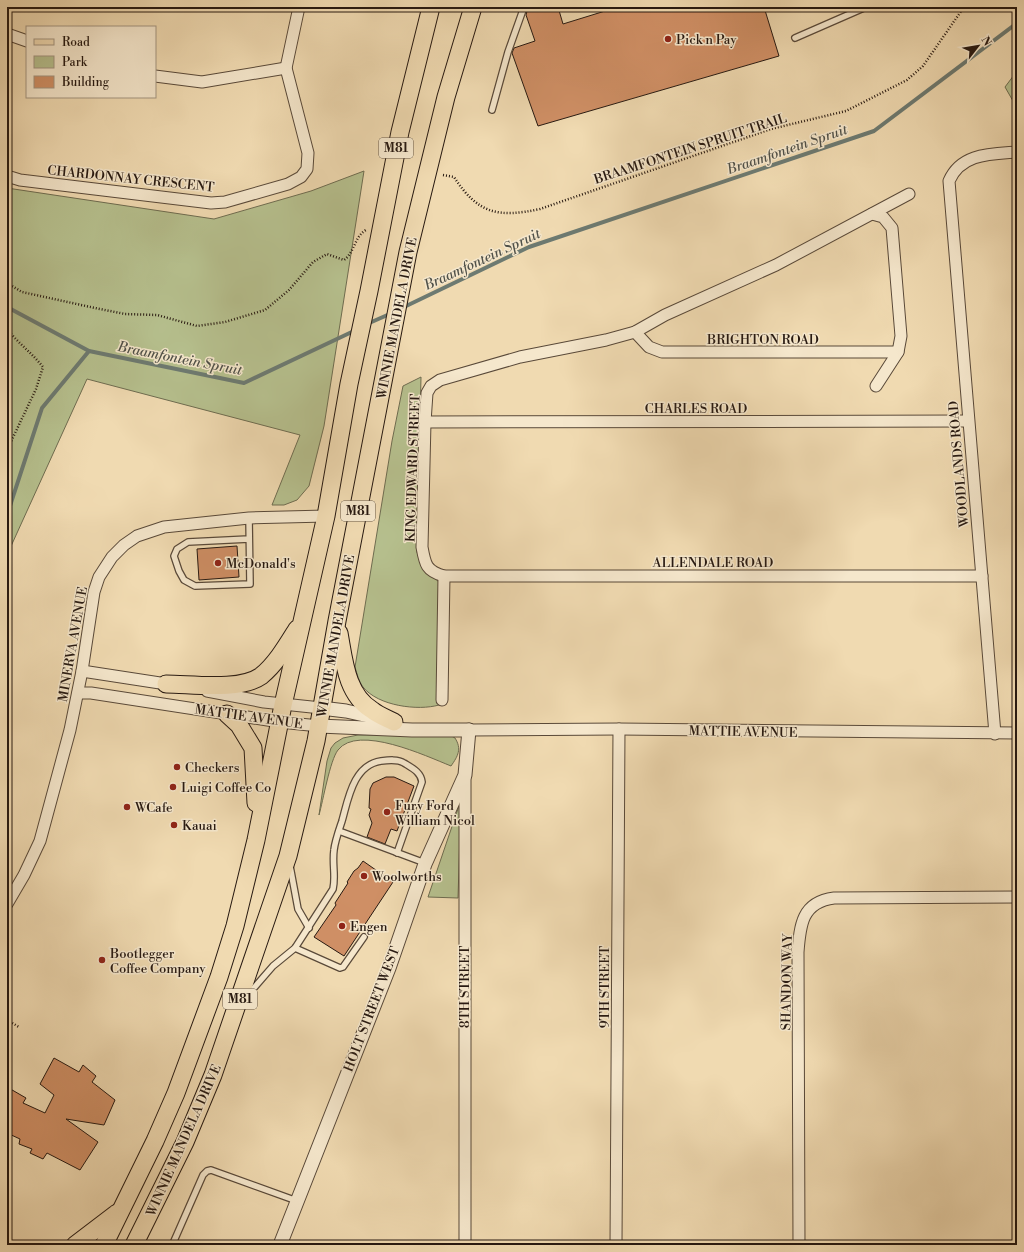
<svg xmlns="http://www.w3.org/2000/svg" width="1024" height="1252" viewBox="0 0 1024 1252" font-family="'Libre Bodoni',serif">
<rect width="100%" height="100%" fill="#f0dab1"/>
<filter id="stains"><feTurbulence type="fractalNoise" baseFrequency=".005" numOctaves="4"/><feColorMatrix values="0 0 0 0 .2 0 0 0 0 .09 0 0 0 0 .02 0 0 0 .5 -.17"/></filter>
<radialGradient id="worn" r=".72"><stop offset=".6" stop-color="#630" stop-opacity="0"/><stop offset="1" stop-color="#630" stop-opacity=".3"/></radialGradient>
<!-- green -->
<g fill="#b6c08e" stroke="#6e6c50">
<polygon points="1017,71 1017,108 1005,87"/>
<polygon points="364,171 324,426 309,486 297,500 284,505 272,505 300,435 87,379 7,555 7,188 214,219 311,191"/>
<path d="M421,377l-4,175 5,14 21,20 -4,119c-21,6 -61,1 -76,-18 -4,-5 -6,-13 -8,-20l37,-226 11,-55z"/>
<path d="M448,734l7,4c7,11 3,18 -4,28 -25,-10 -93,-42 -113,-16 -8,10 -15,51 -19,65l8,-54 4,-13 4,-5 8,-5 15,-3z"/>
<polygon points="461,800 458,898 428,897"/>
</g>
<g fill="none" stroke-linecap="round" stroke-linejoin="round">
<!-- stream -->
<g stroke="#6d7a71" stroke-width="4">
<polyline points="7,307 89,351 244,383 356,330"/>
<polyline points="402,308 529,247 874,131 1017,23"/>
<polyline points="367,324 392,313"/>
<polyline points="7,515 42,408 89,351"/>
</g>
</g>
<!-- building -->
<g fill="#cf8f65" stroke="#271911">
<polygon points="528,7 558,7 563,24 618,7 764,7 779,56 538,126 512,53 514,48 535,41 526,15"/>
<polygon points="237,546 239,577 199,580 197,549"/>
<polygon points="386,777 394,777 414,786 397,831 391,829 385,844 367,837 372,823 369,815 371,809 369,808 370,789 373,783"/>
<polygon points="363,861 393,882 344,956 314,937 336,905 335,903 348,883 347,882 354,871 358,868"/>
<polygon points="54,1058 79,1072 83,1065 96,1076 92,1082 115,1100 104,1125 66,1119 98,1142 80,1170 47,1153 43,1159 30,1153 32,1149 19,1144 20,1139 7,1133 7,1087 26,1098 23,1103 45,1113 54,1095 40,1084"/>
</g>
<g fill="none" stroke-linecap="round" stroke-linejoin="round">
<defs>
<g id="service">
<polyline points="795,38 866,7"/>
<polyline points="492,110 508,52 524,7"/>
<polyline points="249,518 250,584 195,586 184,580 179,571 174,556 177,549 188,542 249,539"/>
<polyline points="339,831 425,863"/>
<polyline points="290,866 298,909 309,928"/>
<polyline points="295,948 340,968 343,967 364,937"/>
<path d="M247,996l26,-30 22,-18 38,-59c3,-13 -1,-25 1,-39 1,-9 5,-20 8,-29 6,-21 11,-56 39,-60 8,-1 17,-2 23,2 8,5 17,9 18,19l-25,71"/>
<polyline points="175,1245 174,1241 203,1175 207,1171 211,1170 297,1201"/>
</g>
<g id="minor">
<polyline points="7,34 27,41"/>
<polyline points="155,76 202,82 286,68"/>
<polyline points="7,176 20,180 211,203 225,202 288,184 301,177 307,169 308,153 286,68 299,7"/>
<path d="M909,194l-133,71 -111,50 -30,17 -29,8 -86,17 -80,23 -9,6 -4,7 -2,29 -3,125c3,17 4,24 22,29h538"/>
<polyline points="872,214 883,217 892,228 901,336 898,352 876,386"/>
<polyline points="635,332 649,347 662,352 898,352"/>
<polyline points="425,422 968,421"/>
<polyline points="82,671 173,685"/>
<polyline points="207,691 264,702 321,708"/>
<polyline points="78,693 91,693 280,722 319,726"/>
<polyline points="442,700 444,576"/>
<polyline points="469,730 619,729 1017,733"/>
<path d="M995,734l-46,-553c12,-28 42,-27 68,-29"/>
<polyline points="7,904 24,875 40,841 70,730 82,671 94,592 99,577 112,557 124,545 137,536 164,527 249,518 326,516"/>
<polyline points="465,1245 465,775"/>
<polyline points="616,1245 619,729"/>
<path d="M799,1245l-1,-293c2,-27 4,-50 36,-54l183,-1"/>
</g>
<g id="tertiary">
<polyline points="321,708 346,711 382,719"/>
<polyline points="319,726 412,730 469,730"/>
<polyline points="280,1245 389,968 425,864 465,775 469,730"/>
</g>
<g id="primary">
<path d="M339,633c5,27 7,61 33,77 6,5 14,8 22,12"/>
<path d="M166,684c26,0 74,7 95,-8 15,-12 26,-31 36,-47"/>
<polyline points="227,714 239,725 253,748 256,803"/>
<polyline points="75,1245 117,1213"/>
<polyline points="104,1245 155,1141 176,1093 219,977 235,926 256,840 283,705 326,516 349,384 369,291 400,132 431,7"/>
<polyline points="134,1245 185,1142 213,1075 288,856 316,741 337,621 408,252 446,97 473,7"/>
</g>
</defs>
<!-- service casing -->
<use href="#service" stroke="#594939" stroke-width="8"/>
<!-- minor casing -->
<use href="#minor" stroke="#594939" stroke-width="13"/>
<!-- tertiary casing -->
<use href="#tertiary" stroke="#594939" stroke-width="15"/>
<!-- primary casing -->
<use href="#primary" stroke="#271911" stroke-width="19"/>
<!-- path -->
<g stroke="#271911" stroke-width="2.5" stroke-dasharray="1 2" stroke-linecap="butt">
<path d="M443,175l11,2c24,37 44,41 86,32l231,-80 75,-18 61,-31 16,-14 41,-59"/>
<path d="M7,283l15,9 73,16 30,6 32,1 40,11 28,-4 40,-12 24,-20 24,-28 14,-8 17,6c11,-8 10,-23 22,-30"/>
<path d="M7,329c11,14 25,24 36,38l-7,22 -29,61"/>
<polyline points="7,1020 19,1027"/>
</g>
<!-- service -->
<use href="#service" stroke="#f5e7cc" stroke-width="5.5"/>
<!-- minor -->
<use href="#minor" stroke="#f5e7cc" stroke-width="11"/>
<!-- tertiary -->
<use href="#tertiary" stroke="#f5e7cc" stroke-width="13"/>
<!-- primary -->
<use href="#primary" stroke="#f0dab1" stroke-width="17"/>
</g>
<!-- markers -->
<g fill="#8f2418" stroke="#f5e7cc" stroke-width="1.5">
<circle cx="668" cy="39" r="4"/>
<circle cx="218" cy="563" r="4"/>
<circle cx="177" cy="767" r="4"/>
<circle cx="173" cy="787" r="4"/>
<circle cx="127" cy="807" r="4"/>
<circle cx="387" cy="812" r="4"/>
<circle cx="174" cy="825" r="4"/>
<circle cx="364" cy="876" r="4"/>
<circle cx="342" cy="926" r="4"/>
<circle cx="102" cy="960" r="4"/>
</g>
<g text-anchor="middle" stroke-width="3" stroke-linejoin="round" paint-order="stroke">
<!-- shield labels -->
<g fill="#f5e7cc" stroke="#655749" stroke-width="1">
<rect x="379" y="138" width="34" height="20" rx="3"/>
<rect x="341" y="501" width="34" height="20" rx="3"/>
<rect x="223" y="989" width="34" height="20" rx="3"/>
</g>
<g font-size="12" font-weight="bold" fill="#271911">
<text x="396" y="152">M81</text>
<text x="358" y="515">M81</text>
<text x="240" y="1003">M81</text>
</g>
<!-- poi labels -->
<g font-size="13" fill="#271911" stroke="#f5e7cc" text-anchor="start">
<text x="676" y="44">Pick n Pay</text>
<text x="226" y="568">McDonald's</text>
<text x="185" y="772">Checkers</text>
<text x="181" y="792">Luigi Coffee Co</text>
<text x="395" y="810">Fury Ford<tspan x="395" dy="15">William Nicol</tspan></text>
<text x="135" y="812">WCafe</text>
<text x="182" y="830">Kauai</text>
<text x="372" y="881">Woolworths</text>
<text x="350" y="931">Engen</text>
<text x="110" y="958">Bootlegger<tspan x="110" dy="15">Coffee Company</tspan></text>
</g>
<!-- street labels -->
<g font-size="13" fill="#271911" stroke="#f5e7cc">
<text transform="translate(690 148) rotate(-18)" y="5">BRAAMFONTEIN SPRUIT TRAIL</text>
<text transform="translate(131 178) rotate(6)" y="5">CHARDONNAY CRESCENT</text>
<text transform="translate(396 318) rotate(-79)" y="5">WINNIE MANDELA DRIVE</text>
<text x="763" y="344">BRIGHTON ROAD</text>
<text x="696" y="413">CHARLES ROAD</text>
<text transform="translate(958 464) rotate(-95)" y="5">WOODLANDS ROAD</text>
<text transform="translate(412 468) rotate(-88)" y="5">KING EDWARD STREET</text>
<text x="713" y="567">ALLENDALE ROAD</text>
<text transform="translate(335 636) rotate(-80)" y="5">WINNIE MANDELA DRIVE</text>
<text transform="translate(72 644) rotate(-80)" y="5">MINERVA AVENUE</text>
<text transform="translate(249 716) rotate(8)" y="5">MATTIE AVENUE</text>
<text transform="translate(743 731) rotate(1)" y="5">MATTIE AVENUE</text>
<text transform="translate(786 982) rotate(-89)" y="5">SHANDON WAY</text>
<text transform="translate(464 987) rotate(-90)" y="5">8TH STREET</text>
<text transform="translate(604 987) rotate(-90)" y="5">9TH STREET</text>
<text transform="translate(371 1009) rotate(-69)" y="5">HOLT STREET WEST</text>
<text transform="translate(183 1140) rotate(-66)" y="5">WINNIE MANDELA DRIVE</text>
</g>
<!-- water labels -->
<g font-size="14" font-style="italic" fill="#505149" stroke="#f5e7cc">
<text transform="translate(787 149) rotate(-19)" y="5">Braamfontein Spruit</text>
<text transform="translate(482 259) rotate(-25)" y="5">Braamfontein Spruit</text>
<text transform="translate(180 358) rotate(11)" y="5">Braamfontein Spruit</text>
</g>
</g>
<!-- margin -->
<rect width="1024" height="1252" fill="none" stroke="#f0dab1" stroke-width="24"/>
<rect x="8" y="8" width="1008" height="1236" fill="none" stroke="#271911" stroke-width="2"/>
<rect x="12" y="12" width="1000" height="1228" fill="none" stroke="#271911"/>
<!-- legend -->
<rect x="26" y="26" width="130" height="72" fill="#f5e7cc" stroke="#a39581"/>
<rect x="34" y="39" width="20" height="6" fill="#f0dab1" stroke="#a39581"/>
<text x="62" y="46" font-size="12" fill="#271911">Road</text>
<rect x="34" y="56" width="20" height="12" fill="#b6c08e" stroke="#a39581"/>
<text x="62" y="66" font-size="12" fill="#271911">Park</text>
<rect x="34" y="76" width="20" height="12" fill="#cf8f65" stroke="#a39581"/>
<text x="62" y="86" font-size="12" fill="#271911">Building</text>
<!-- north arrow -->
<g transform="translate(978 46) rotate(59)" stroke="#f5e7cc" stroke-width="3" paint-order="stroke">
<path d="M0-3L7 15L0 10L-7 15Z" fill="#271911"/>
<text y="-6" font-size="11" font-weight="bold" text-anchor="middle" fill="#271911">N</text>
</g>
<rect width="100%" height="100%" filter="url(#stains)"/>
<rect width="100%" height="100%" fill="url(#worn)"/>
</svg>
